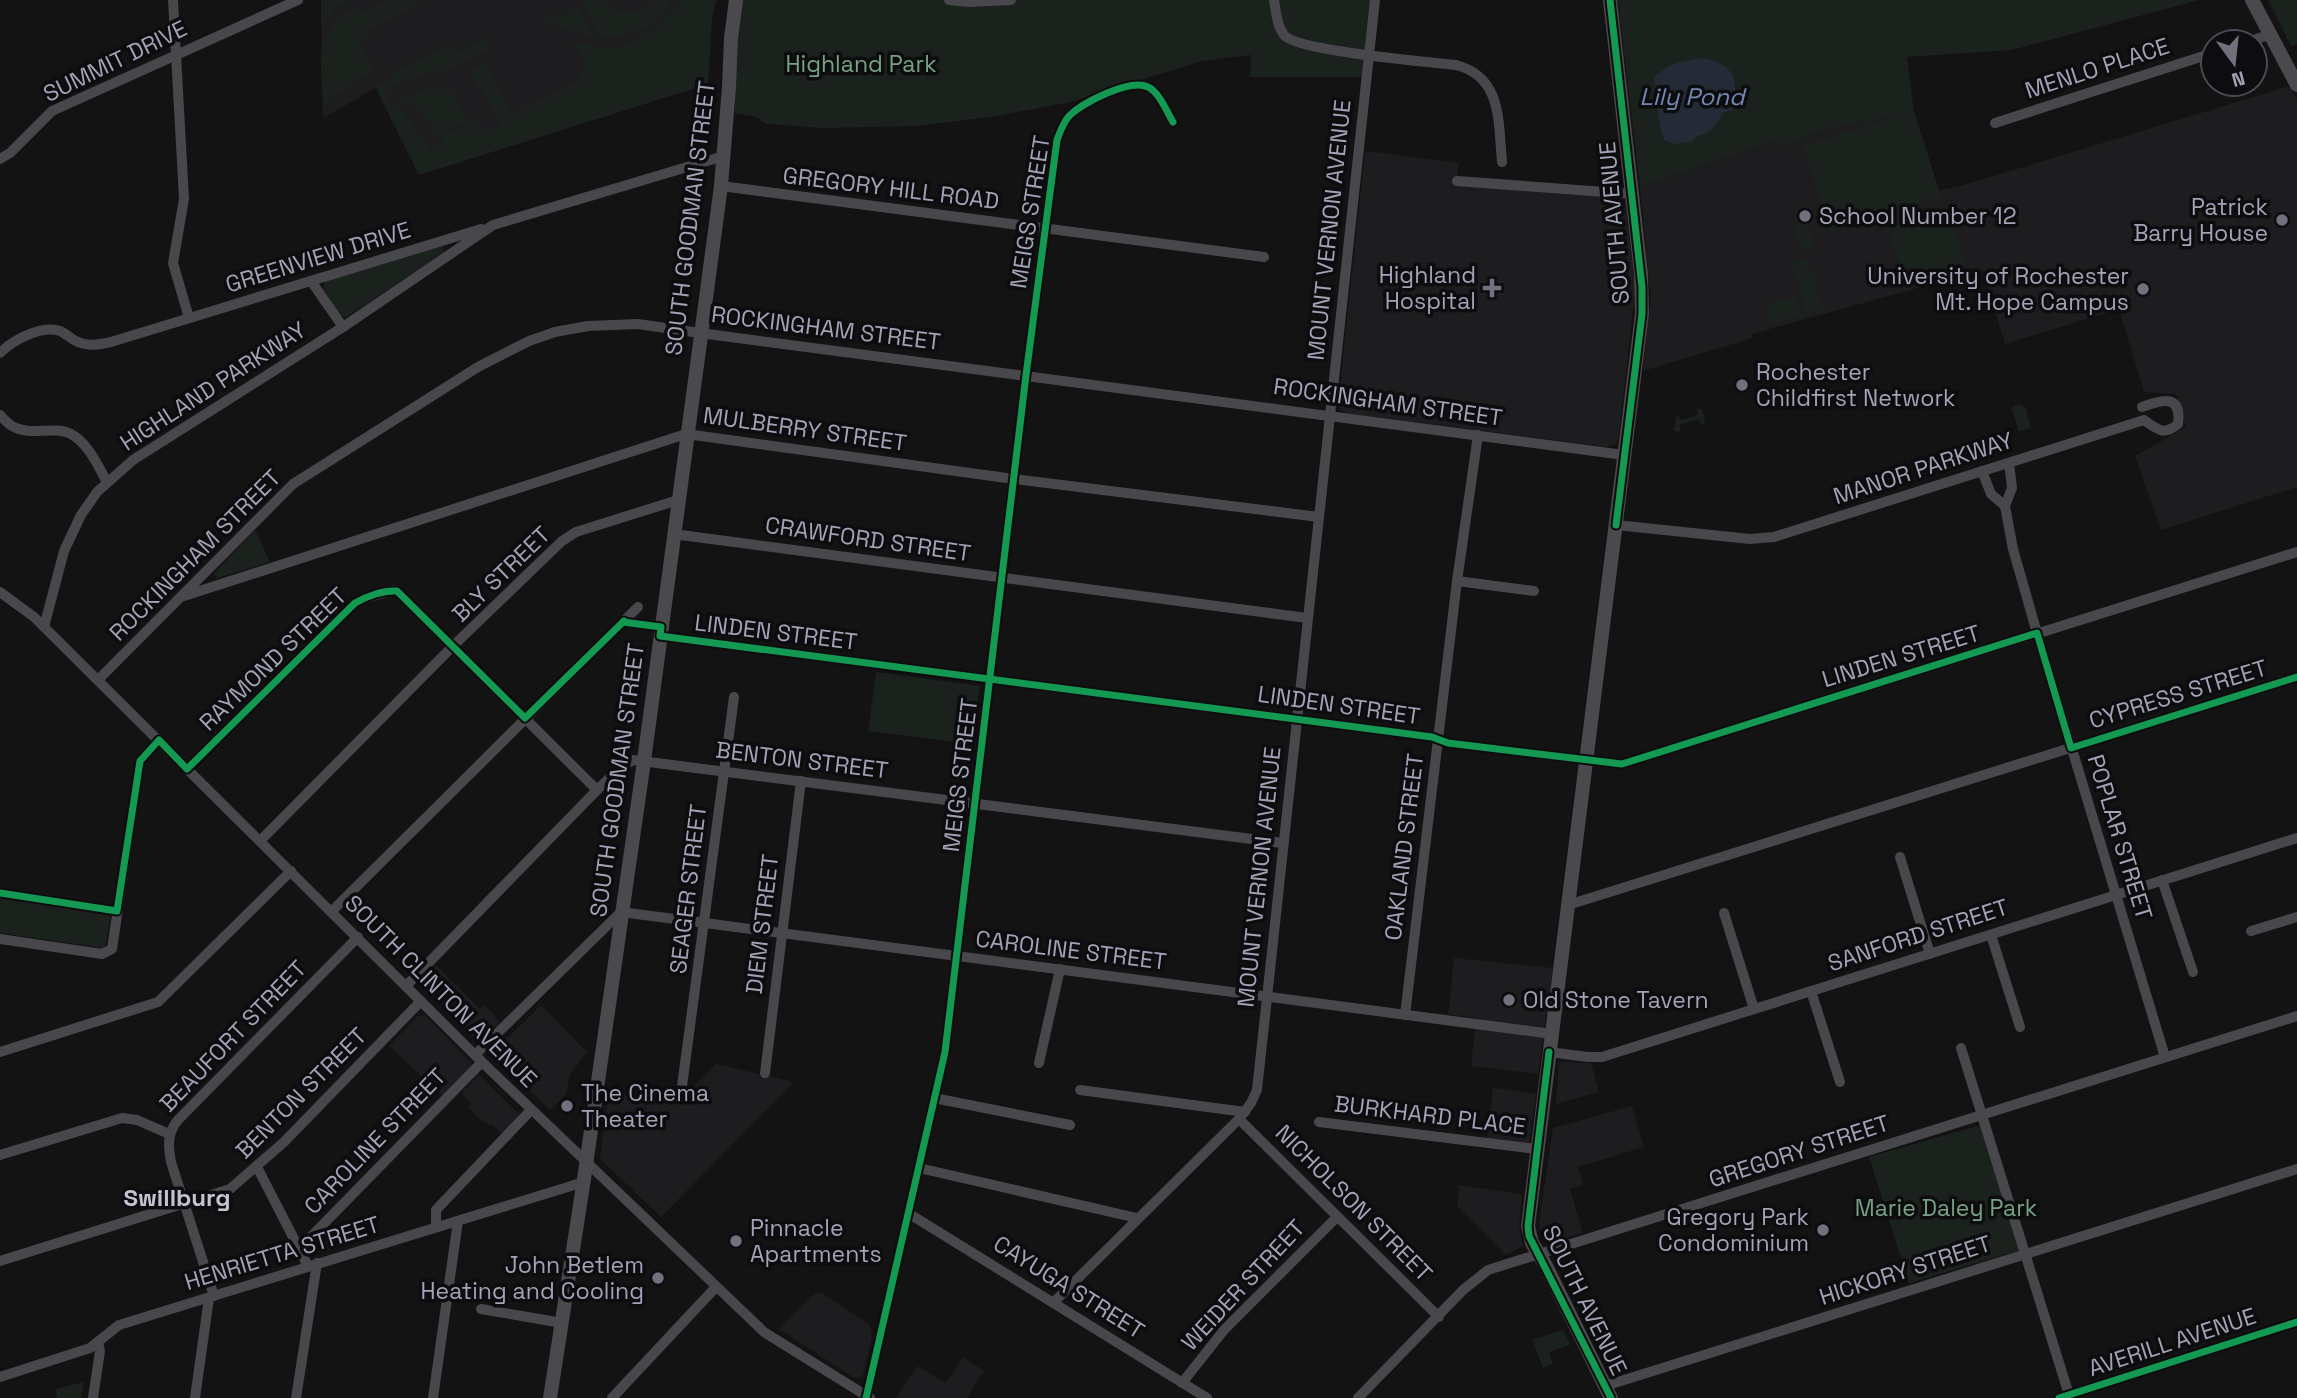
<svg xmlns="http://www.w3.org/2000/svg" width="2297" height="1398" viewBox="0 0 2297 1398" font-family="'Space Grotesk',sans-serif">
<rect width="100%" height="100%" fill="#131313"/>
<!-- built -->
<g fill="#1d1d1f">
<polygon points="321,0 716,0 712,17 708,84 419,175 376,88 323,118"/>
<polygon points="2290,86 2297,99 2297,487 2161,530 2135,456 2186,427 2176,394 2144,392 2119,309 2005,344 1982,270 1752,334 1753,338 1643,371 1651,298 1640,187 1778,140 1781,146 1828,129 1914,111 1939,190 1957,187"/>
<polygon points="1365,151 1459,163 1456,183 1573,193 1610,197 1622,202 1625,206 1634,275 1634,300 1618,441 1616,444 1607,447 1345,413 1339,408 1338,405"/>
<polygon points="1454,958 1553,968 1538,1074 1471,1066 1476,1018 1448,1014"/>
<polygon points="436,965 480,1009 485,1005 500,1022 481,1041 476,1041 420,982"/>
<polygon points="541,1005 587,1052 570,1075 566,1094 550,1110 492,1056 492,1053"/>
<polygon points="425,1015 475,1067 446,1099 389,1046 418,1016"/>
<polygon points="1559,1062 1591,1063 1599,1092 1556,1104"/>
<polygon points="716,1064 794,1082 661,1217 600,1159 609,1089 646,1100 677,1104"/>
<polygon points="479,1075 522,1117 504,1136 492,1124 490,1126 476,1116 468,1107 471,1103 461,1093"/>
<polygon points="1493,1088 1536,1094 1529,1144 1487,1139"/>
<polygon points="1632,1106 1644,1147 1578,1167 1583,1185 1570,1189 1583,1233 1548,1243 1541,1235 1539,1223 1553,1128"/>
<polygon points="1459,1185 1522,1194 1519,1226 1523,1246 1506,1255 1457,1206"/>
<polygon points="815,1293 822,1293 870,1325 872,1337 863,1375 860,1378 853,1377 779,1329"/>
<polygon points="963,1357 984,1371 967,1398 896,1398 917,1366 946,1383"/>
</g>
<!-- green -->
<g fill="#1b221d">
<polygon points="321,0 348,0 334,9 321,26"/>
<path d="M387,0h30l3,4 -54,27 3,7 -9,5 14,28 -43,27 -8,10c0,-14 -4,-50 -1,-61 3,-13 19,-33 31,-38l4,7z"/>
<path d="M590,0h11c10,14 34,15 49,7 1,-1 8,-6 9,-7 4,0 8,0 12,0 -23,30 -32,37 -71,36l-16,-33z"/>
<path d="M681,0h35l-4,17 -4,67 -289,91 -44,-89 17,-9 2,-5 54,-28 6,10 33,-17 5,11 -43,22 -25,4 -24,9 -17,11 8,13c16,-11 31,-20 50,-22l11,7 17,29 -31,13 -26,-34 -12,9 32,43 12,-10 -5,-6 37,-13 8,12 17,-11 -31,-52 15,-9 28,52 67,-35 -3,-6 10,-6 -14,-27c58,15 72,2 108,-41z"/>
<polygon points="741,0 1371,0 1362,77 1250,77 1251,55 1202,61 1067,103 990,117 916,126 824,128 766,124 757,117 735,113 734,43"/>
<polygon points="1618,0 2199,0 2012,50 1907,57 1914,111 1941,197 1830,232 1803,146 1904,114 1828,129 1781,146 1778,140 1640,187"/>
<polygon points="2268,0 2297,0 2297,44 2291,46"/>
<polygon points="578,7 595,37 565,29 544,19 544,15 547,13 551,21"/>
<polygon points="1947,207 1966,264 1906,284 1887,227"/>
<polygon points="1807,221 1814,246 1806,251 1801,250 1793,225"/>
<polygon points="441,245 444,250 440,255 346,317 337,314 323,288 325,281"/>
<polygon points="1806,258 1811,272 1818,275 1819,281 1815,289 1822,309 1807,313 1792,263"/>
<polygon points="1796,296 1802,316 1771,325 1765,306"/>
<polygon points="2020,404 2026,408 2031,428 2019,432 2012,410 2013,406"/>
<polygon points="1697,408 1702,410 1705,419 1704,424 1701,424 1699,419 1679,425 1681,431 1676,432 1674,429 1677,414 1681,420 1698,415"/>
<polygon points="255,530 270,562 217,578 214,573 216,571"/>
<polygon points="876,672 980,686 971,744 868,731"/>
<polygon points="0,897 111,913 105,948 0,933"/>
<polygon points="1981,1125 2020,1250 1909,1283 1869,1157"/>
<polygon points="325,1230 335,1249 306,1255 304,1249"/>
<polygon points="1563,1330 1570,1345 1549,1352 1553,1364 1543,1368 1532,1340"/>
<polygon points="84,1382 81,1398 57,1398 55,1389"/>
</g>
<!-- water -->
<path fill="#252b36" d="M1698,58c34,3 42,20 36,51l-11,4c-6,11 -13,22 -26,23l-6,6 -18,2 -9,-4 -4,-14 -6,-49 16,-12z"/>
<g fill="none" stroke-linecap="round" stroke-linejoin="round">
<!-- minor -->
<g stroke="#47474c" stroke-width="10">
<polyline points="173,0 184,199 173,263 189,318"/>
<polyline points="949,0 968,2 1011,0"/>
<path d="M1274,0c2,12 3,27 11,36 15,15 144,26 171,29 47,12 42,58 46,97"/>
<polyline points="2247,42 2269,35"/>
<polyline points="1995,123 2213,53"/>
<polyline points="0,159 10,153 52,111 298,0"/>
<polyline points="1457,181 1632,194"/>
<polyline points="721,186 1264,257"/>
<polyline points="311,281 343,327"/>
<path d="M0,353c13,-13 41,-28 60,-22 5,2 9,6 14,9 12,7 23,5 37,2l370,-113"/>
<path d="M0,415c4,4 8,9 12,11 18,11 41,-1 59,8 17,9 27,32 36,48"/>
<polyline points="1982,471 1991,494 2005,506 2012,488 2009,463"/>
<polyline points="2005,506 2013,549 2037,633 2165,1057"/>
<path d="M1616,525l134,14 24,-2 370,-117c14,10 20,16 34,4 4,-31 -17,-24 -36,-17"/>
<polyline points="673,534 1307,618"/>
<polyline points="1457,581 1534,591"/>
<polyline points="0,592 34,617 482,1062 764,1332 870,1398"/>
<polyline points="184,596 686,434 1014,479 1319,517"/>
<polyline points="623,622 661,627"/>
<polyline points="44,627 64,551 81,515 97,492 133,460 343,327 493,225 724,156"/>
<polyline points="660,636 1432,737 1448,743 1622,764 2297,552"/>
<polyline points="98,680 293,484 478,367 529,341 555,332 588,326 638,324 700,333 1624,455"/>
<polyline points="187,769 355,603 362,599 394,590 400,594 597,790"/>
<polyline points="260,841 453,646 562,541 576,532 678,500"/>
<polyline points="1900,857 1930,954"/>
<polyline points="2162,880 2193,972"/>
<polyline points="0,893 117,911"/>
<polyline points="1568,905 2297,677"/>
<polyline points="332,911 638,607"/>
<polyline points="1724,913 1754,1009"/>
<polyline points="2251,931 2297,917"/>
<polyline points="1991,935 2020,1027"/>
<polyline points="0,939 102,954 112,949 140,761 159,740"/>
<polyline points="406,986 597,790 622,766 633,760 1283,843"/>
<polyline points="1811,991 1840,1082"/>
<polyline points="1405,1015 1457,581 1478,435"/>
<polyline points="1961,1048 2070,1398"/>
<polyline points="0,1052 158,1002 291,871"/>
<polyline points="1549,1052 1588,1057 1602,1057 2297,838"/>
<polyline points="475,1055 621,912 1552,1034"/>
<polyline points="1039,1063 1060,969"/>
<polyline points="765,1073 801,781"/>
<polyline points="682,1086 734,697"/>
<polyline points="1080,1090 1245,1112"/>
<polyline points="934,1098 1070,1125"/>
<polyline points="1239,1119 1439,1317"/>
<polyline points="1319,1122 1536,1149"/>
<polyline points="0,1155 122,1118 137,1120 169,1134"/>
<polyline points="257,1167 308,1266"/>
<polyline points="919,1168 1137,1218"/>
<polyline points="908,1213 1207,1398"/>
<polyline points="436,1227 436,1210 531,1110"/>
<polyline points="299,1249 482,1062"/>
<polyline points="0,1261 230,1189 284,1142 421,1001"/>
<path d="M214,1296l-43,-134c-3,-16 -4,-29 7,-42l180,-183"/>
<polyline points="1054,1302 1239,1119 1251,1103 1257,1090 1375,0"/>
<polyline points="481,1309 562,1323"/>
<polyline points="0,1377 90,1348 119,1325 584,1182"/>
<polyline points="1182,1383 1224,1330 1337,1217"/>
<polyline points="1605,1386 2297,1169"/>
<polyline points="93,1398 100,1351 98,1342"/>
<polyline points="195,1398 209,1298"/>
<polyline points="296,1398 317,1263"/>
<polyline points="433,1398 458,1221"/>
<polyline points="612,1398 716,1287"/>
<path d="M866,1398l79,-346 81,-677 31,-235c3,-8 6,-17 12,-24 13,-13 61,-38 79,-29 11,5 19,25 25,35"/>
<polyline points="1358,1398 1463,1290 1488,1270 2297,1016"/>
<polyline points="2059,1398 2297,1322"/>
</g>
<!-- major -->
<g stroke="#49494e" stroke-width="14">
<polyline points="1610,0 1641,274 1642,314 1528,1226 1532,1243 1546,1266 1611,1398"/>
<polyline points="2252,0 2297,85"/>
<polyline points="550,1398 584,1179 644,761 721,186 729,87 731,38 736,0"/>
</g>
<defs>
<g id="cycleway">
<polyline points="1610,0 1642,287 1642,314 1616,525"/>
<polyline points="623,622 661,627 660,636 1432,737 1448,743 1622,764 2037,633 2071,748 2297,677"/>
<path d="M0,893l117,18 23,-150 19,-21 28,29 168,-166c12,-7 29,-13 42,-12l128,127 99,-97"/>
<polyline points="1549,1052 1528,1226 1529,1236 1611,1398"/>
<path d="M866,1398l79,-346 81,-677 31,-235c3,-8 6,-17 12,-24 13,-13 61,-38 79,-29 11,5 19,25 25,35"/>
<polyline points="2059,1398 2297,1322"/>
</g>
</defs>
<!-- cycleway casing -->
<use href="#cycleway" stroke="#0d0d0f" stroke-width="11"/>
<!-- cycleway -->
<use href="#cycleway" stroke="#139951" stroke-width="7"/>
</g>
<!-- markers -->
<g fill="#70717d" stroke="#0d0d0f" stroke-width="2.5">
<circle cx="1805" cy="216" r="7"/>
<circle cx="2282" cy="220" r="7"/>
<path d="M1488.5 277.5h7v7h7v7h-7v7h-7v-7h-7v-7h7z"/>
<circle cx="2143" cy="289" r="7"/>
<circle cx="1742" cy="385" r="7"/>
<circle cx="1509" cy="1000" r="7"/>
<circle cx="567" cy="1106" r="7"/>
<circle cx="1823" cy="1230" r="7"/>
<circle cx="736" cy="1241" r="7"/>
<circle cx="658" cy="1278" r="7"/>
</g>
<g text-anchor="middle" stroke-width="7" stroke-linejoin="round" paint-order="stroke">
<!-- street labels -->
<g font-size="23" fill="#a2a3b6" stroke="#0d0d0f">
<text transform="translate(115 61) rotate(-26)" y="8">SUMMIT DRIVE</text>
<text transform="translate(2097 68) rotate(-18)" y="8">MENLO PLACE</text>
<text transform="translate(891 188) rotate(7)" y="8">GREGORY HILL ROAD</text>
<text transform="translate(1030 212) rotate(-81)" y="8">MEIGS STREET</text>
<text transform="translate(690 218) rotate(-83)" y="8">SOUTH GOODMAN STREET</text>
<text transform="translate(1614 223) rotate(-95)" y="8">SOUTH AVENUE</text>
<text transform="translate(1329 230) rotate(-84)" y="8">MOUNT VERNON AVENUE</text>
<text transform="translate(318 257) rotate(-17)" y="8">GREENVIEW DRIVE</text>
<text transform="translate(826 328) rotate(7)" y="8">ROCKINGHAM STREET</text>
<text transform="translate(213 386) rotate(-33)" y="8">HIGHLAND PARKWAY</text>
<text transform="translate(1388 402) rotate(8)" y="8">ROCKINGHAM STREET</text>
<text transform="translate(805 429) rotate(8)" y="8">MULBERRY STREET</text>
<text transform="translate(1923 468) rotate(-18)" y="8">MANOR PARKWAY</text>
<text transform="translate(868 539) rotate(8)" y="8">CRAWFORD STREET</text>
<text transform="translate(195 555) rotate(-45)" y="8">ROCKINGHAM STREET</text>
<text transform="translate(501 574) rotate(-44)" y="8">BLY STREET</text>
<text transform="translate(776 632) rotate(7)" y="8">LINDEN STREET</text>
<text transform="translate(1901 656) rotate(-17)" y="8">LINDEN STREET</text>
<text transform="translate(273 659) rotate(-44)" y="8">RAYMOND STREET</text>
<text transform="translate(2178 694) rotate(-17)" y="8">CYPRESS STREET</text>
<text transform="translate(1339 705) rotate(8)" y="8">LINDEN STREET</text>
<text transform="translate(802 760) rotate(7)" y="8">BENTON STREET</text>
<text transform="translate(960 775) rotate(-83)" y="8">MEIGS STREET</text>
<text transform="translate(617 780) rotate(-82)" y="8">SOUTH GOODMAN STREET</text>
<text transform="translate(2120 837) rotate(73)" y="8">POPLAR STREET</text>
<text transform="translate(1404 847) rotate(-83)" y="8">OAKLAND STREET</text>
<text transform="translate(1259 877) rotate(-84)" y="8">MOUNT VERNON AVENUE</text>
<text transform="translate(688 889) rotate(-83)" y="8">SEAGER STREET</text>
<text transform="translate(762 924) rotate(-83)" y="8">DIEM STREET</text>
<text transform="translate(1918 935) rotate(-18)" y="8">SANFORD STREET</text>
<text transform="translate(1071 950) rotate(7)" y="8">CAROLINE STREET</text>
<text transform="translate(441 991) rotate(45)" y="8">SOUTH CLINTON AVENUE</text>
<text transform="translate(233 1036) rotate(-46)" y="8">BEAUFORT STREET</text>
<text transform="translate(301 1093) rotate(-45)" y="8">BENTON STREET</text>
<text transform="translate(1430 1115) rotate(7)" y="8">BURKHARD PLACE</text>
<text transform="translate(375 1141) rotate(-46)" y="8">CAROLINE STREET</text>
<text transform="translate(1799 1151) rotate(-18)" y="8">GREGORY STREET</text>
<text transform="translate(1354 1203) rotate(45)" y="8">NICHOLSON STREET</text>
<text transform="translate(282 1253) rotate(-17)" y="8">HENRIETTA STREET</text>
<text transform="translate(1905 1270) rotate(-18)" y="8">HICKORY STREET</text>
<text transform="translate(1243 1285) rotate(-47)" y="8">WEIDER STREET</text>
<text transform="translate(1069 1287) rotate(32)" y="8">CAYUGA STREET</text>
<text transform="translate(1585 1300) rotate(64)" y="8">SOUTH AVENUE</text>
<text transform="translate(2172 1342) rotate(-18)" y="8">AVERILL AVENUE</text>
</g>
<!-- park labels -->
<g font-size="23" fill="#77a384" stroke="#0d0d0f">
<text x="861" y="72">Highland Park</text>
<text x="1946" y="1216">Marie Daley Park</text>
</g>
<!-- poi labels -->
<g font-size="23" fill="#a2a3b6" stroke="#0d0d0f" text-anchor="end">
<text x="2268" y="215">Patrick<tspan x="2268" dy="26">Barry House</tspan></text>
<text x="1819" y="224" text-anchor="start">School Number 12</text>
<text x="1476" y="283">Highland<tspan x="1476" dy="26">Hospital</tspan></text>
<text x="2129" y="284">University of Rochester<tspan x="2129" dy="26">Mt. Hope Campus</tspan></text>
<text x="1756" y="380" text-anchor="start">Rochester<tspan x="1756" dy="26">Childfirst Network</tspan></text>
<text x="1523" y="1008" text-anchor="start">Old Stone Tavern</text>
<text x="581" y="1101" text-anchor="start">The Cinema<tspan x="581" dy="26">Theater</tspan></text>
<text x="1809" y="1225">Gregory Park<tspan x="1809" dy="26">Condominium</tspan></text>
<text x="750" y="1236" text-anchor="start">Pinnacle<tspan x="750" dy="26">Apartments</tspan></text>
<text x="644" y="1273">John Betlem<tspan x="644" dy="26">Heating and Cooling</tspan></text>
</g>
<!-- water labels -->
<g font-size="24" font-style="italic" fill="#7588b5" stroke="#0d0d0f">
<text x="1692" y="105">Lily Pond</text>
</g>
<!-- neighbourhood labels -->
<g font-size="24" font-weight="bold" fill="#c3c4d1" stroke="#0d0d0f">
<text x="177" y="1206">Swillburg</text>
</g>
</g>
<!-- north arrow -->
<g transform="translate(2234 63) rotate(165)"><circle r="33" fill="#0d0d0f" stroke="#494952" stroke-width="2"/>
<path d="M0-5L12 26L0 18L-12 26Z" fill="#70717d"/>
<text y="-10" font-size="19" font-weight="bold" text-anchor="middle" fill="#a2a3b6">N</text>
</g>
</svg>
